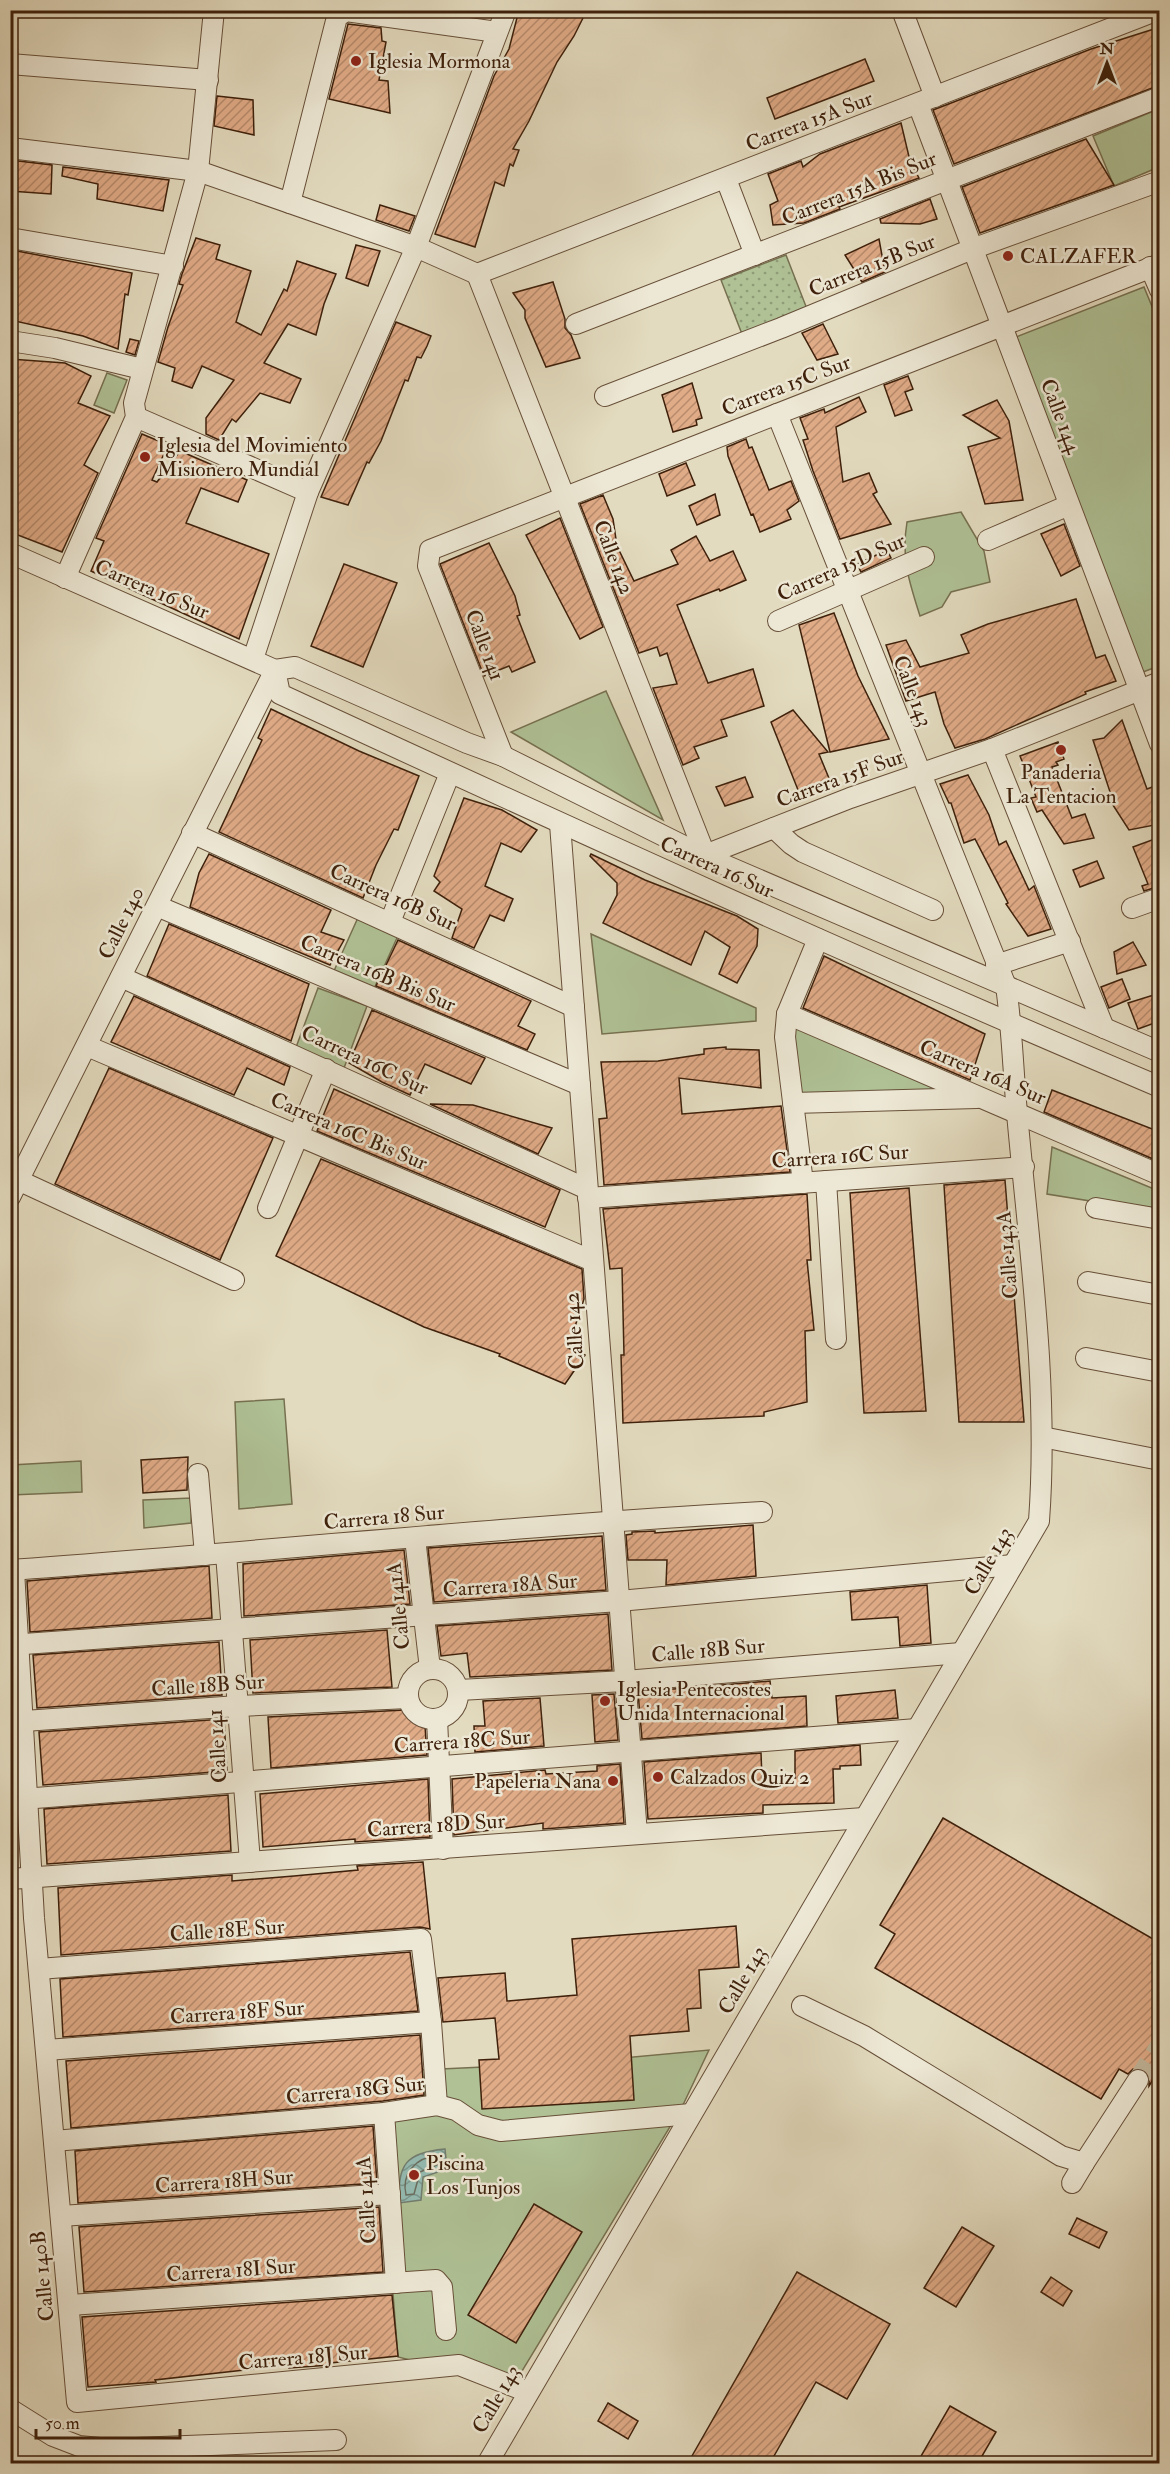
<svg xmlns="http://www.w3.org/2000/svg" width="1170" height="2474" viewBox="0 0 1170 2474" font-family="'IM FELL Double Pica',serif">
<defs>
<pattern id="grass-dots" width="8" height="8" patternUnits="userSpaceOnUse" patternTransform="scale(1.5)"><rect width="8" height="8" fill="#afc195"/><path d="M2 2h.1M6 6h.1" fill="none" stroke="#909c78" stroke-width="1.8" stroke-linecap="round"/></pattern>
<pattern id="water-waves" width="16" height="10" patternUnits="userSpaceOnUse" patternTransform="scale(1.5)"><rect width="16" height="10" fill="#95bbb2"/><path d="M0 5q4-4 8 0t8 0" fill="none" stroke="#7b988f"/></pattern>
<pattern id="building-hatch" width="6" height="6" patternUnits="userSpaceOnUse" patternTransform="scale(1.5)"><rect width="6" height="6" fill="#e0ab87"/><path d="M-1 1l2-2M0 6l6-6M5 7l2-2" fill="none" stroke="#b78b6d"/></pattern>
</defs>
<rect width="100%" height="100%" fill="#e3dbbf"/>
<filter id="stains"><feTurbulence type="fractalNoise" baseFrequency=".00333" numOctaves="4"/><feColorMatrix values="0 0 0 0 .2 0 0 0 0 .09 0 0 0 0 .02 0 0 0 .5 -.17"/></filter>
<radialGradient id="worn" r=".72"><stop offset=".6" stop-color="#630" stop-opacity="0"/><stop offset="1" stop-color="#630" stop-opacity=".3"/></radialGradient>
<!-- grass -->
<polygon fill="url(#grass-dots)" stroke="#767050" stroke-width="1.5" points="786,255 807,309 742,334 721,280"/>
<!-- park -->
<g fill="#afc195" stroke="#767050" stroke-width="1.5">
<polygon points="1156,110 1159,118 1159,167 1114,186 1093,136"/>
<polygon points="1144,287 1160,326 1159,666 1143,672 1011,339"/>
<polygon points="107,373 127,380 114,413 94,405"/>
<path d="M961,512l23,39 6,31 -39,10 -9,15 -22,9c-11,-35 -19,-57 -13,-94z"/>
<polygon points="606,691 663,820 511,732"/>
<polygon points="361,911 401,929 373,991 333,973"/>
<polygon points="591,934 756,1008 756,1021 602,1034"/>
<polygon points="318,988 367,1006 344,1068 295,1050"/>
<polygon points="794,1026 952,1094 799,1097"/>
<polygon points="1052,1147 1159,1191 1159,1212 1047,1194"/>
<polygon points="284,1399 292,1504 239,1509 235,1402"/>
<polygon points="81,1461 82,1492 11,1495 11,1465"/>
<polygon points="192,1498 191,1523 144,1528 143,1500"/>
<polygon points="709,2050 682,2107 513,2386 398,2357 380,2129 420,2070 568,2063"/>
</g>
<!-- water -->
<path fill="url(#water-waves)" stroke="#727d6f" stroke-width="1.5" d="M445,2149l2,20 -24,8 -2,23 -22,3c-1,-39 6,-50 46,-54z"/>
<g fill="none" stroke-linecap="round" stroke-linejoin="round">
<!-- shore -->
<path stroke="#6a6e5e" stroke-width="1.5" d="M437,2156l3,3 -1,5 -19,8 -6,22 -8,1c-5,-21 10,-38 31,-39z"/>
</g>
<!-- building -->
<g fill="url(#building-hatch)" stroke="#3e200b" stroke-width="1.5">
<polygon points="519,10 587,10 574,36 557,62 529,121 513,149 519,150 513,166 510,164 504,186 495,182 475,247 435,234 494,76 509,49"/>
<polygon points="348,24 381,28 382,41 386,42 379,80 388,81 390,113 329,99"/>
<polygon points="1154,29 1160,53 1160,85 954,164 933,110 1091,49"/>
<polygon points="865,59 874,81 775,119 767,98"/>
<polygon points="217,96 253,100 254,135 214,126"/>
<polygon points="901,123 910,161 919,178 839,207 840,209 804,223 773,225 770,205 778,201 768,174 801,161 803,167 820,154"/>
<polygon points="1086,139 1114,185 980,233 962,187"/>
<polygon points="10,160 52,165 51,194 10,191"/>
<polygon points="63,167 169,180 163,211 97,199 98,184 62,176"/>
<polygon points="930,199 937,219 920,224 881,223 880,219"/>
<polygon points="380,205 415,216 409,231 376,220"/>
<polygon points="196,238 220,245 216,259 251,271 236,322 261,335 284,289 287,291 297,261 336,274 324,304 316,335 288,324 264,363 301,379 290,403 260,393 236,422 232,419 219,440 206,434 206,418 234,380 202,366 192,388 172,381 175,368 158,362 168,327 183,285 179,284 182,274"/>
<polygon points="879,239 885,272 862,282 845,255"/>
<polygon points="356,245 380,251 368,286 346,278"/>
<polygon points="17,251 132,273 128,295 125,294 118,349 83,336 10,320 10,292"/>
<polygon points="553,282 565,319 565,328 571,335 580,358 546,367 525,318 525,310 513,293"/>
<polygon points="396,322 431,336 427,346 421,358 417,357 408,381 405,380 381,441 369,463 367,462 348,505 321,497"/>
<polygon points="823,324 838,354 817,360 802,333"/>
<polygon points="130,339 139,341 135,355 126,352"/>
<polygon points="10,359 65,363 91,376 78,403 110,416 84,465 98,473 62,552 10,532"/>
<polygon points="908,376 913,389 905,392 912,410 895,416 884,385"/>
<polygon points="692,383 702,418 696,420 697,425 673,432 662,395"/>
<polygon points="859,397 866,412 836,427 843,482 869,473 877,492 873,494 891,524 840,539 813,471 803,440 808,439 800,418 824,409 825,413"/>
<polygon points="997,400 1009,421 1023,500 985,504 968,447 1000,438 963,415"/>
<polygon points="142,434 168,445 152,480 157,482 180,451 247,480 238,502 201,488 186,523 269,554 239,639 91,571 104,541 96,538"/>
<polygon points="746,439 749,448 752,447 769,490 791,481 799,501 787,510 791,519 760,532 753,514 751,515 728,456 727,447"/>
<polygon points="686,463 695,485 667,496 659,474"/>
<polygon points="715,494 720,515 697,525 689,506"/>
<polygon points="603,495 613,519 617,546 634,581 678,564 671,550 696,536 710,561 733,551 746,580 720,591 719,589 677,605 708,683 753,669 764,706 721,720 727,736 694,747 699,758 683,765 653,688 677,684 667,653 660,656 657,647 639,653 580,504"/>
<polygon points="560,518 603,627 580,639 526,535"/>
<polygon points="1064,524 1080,566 1061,576 1041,534"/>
<polygon points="489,543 515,596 520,615 517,616 535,662 512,672 509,666 484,676 440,564"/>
<polygon points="887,550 891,558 861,572 857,564"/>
<polygon points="344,564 397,583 363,667 311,646"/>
<polygon points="1076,599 1096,658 1105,655 1116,681 1085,692 1086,694 985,739 955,748 944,724 935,692 906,701 886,645 906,640 920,667 969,653 961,635 988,624"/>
<polygon points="834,613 858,676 889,739 830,752 799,625"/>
<polygon points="271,709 359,751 419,776 398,830 394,829 376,865 363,898 219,832 262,740 258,738"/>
<polygon points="793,710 828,752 819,754 833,788 800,795 771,722"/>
<polygon points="1122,720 1147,789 1155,786 1160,802 1160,824 1129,830 1111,802 1113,801 1093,740 1104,738"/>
<polygon points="1058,742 1064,759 1056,762 1058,765 1052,767 1072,818 1085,814 1094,838 1064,844 1042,810 1037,812 1031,798 1036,797 1020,756"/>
<polygon points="968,775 989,815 999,845 1006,841 1029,890 1034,886 1051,929 1028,936 1006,904 1008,903 975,839 964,843 951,803 949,803 940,784"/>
<polygon points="745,777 753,797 725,806 716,787"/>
<polygon points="464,798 502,810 537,830 521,852 501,843 485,886 513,899 504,921 490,915 474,948 452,938 462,909 434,891 440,882 434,876"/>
<polygon points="1160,837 1160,886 1144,891 1142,886 1148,884 1133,847"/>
<polygon points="209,854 331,910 321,932 344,940 330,965 190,907 199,873"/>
<polygon points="591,854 645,880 737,916 758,929 757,946 737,983 719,974 730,947 705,931 691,965 603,923 617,895 617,883 590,856"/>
<polygon points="1097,861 1104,878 1080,887 1073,870"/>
<polygon points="169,924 309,984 291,1041 147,976"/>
<polygon points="398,940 531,1001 518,1026 535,1034 527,1050 376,986"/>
<polygon points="1133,942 1146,965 1117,974 1114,952"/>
<polygon points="824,956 985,1034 970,1080 803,1008"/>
<polygon points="1122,979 1130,999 1109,1008 1101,987"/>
<polygon points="1160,993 1160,1021 1138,1029 1128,1003"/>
<polygon points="134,996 290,1067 284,1085 247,1068 234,1095 111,1042"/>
<polygon points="372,1010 485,1058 471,1084 425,1064 410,1095 382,1082 349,1063"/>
<polygon points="726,1047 726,1049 759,1050 761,1088 679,1078 682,1114 781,1106 790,1172 604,1185 599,1119 607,1118 601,1062 658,1061 704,1054 704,1049"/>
<polygon points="109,1068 273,1138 220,1260 55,1184"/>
<polygon points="334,1089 560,1190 545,1227 317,1131"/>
<polygon points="1052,1090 1160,1132 1160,1162 1044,1112"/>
<polygon points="430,1104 473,1105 552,1128 538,1154"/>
<polygon points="321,1159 582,1269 584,1299 568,1348 585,1355 565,1384 499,1356 500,1354 424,1327 276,1256"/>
<polygon points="1005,1180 1024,1422 959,1422 944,1185"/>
<polygon points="909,1188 926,1411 864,1413 850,1193"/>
<polygon points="807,1194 811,1260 807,1260 814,1330 805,1331 807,1402 764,1412 764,1416 623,1423 621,1355 624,1355 622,1268 610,1269 603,1209"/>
<polygon points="188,1457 187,1490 143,1493 141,1460"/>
<polygon points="753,1525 756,1576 666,1585 667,1560 628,1560 626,1535 632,1534 632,1532 655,1531 655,1533"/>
<polygon points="602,1536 606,1590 434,1602 428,1548"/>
<polygon points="404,1550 410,1604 244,1616 243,1564"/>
<polygon points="209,1566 212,1618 30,1632 27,1581"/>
<polygon points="927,1585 931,1643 900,1646 898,1617 852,1620 850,1592"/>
<polygon points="608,1614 612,1670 470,1677 467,1653 441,1656 437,1626"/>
<polygon points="387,1630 392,1687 253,1693 250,1640"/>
<polygon points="219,1642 222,1695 37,1708 33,1655"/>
<polygon points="770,1681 772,1698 806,1696 807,1726 642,1739 638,1692"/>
<polygon points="895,1690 898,1718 838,1723 836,1696"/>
<polygon points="614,1694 618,1740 595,1742 592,1695"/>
<polygon points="540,1698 544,1746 475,1752 474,1726 485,1726 483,1701"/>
<polygon points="405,1710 425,1726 427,1755 271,1768 268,1717"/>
<polygon points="224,1719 227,1771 43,1785 39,1732"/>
<polygon points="860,1745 861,1765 840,1766 840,1769 833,1769 834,1803 763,1805 763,1813 648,1819 644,1762 761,1753 762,1778 795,1778 795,1751"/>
<polygon points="620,1764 624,1823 543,1829 543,1823 454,1835 452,1779 545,1770 546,1774 597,1771 597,1766"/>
<polygon points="428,1779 430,1837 355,1842 355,1839 263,1847 260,1794"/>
<polygon points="228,1795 231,1851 47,1864 44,1809"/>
<polygon points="943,1818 1160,1943 1160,2068 1149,2086 1149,2075 1144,2070 1133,2069 1128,2074 1119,2069 1101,2099 875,1968 895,1934 880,1925"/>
<polygon points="423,1862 430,1929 420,1927 61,1955 58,1888 232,1875 232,1881 294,1876 358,1870 357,1866"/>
<polygon points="736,1926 739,1967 699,1970 701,2008 687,2009 689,2031 630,2036 634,2100 482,2109 479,2060 499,2059 495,2018 443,2022 438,1978 505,1973 507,2001 577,1995 572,1939"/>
<polygon points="410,1952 418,2011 63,2037 60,1979"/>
<polygon points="420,2035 424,2095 383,2101 71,2128 66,2061"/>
<polygon points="373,2126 377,2183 78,2203 75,2151"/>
<polygon points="534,2204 582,2232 516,2343 468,2315"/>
<polygon points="379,2207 383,2272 84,2292 79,2227"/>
<polygon points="1077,2218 1107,2232 1099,2248 1069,2234"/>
<polygon points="962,2227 994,2246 956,2307 924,2288"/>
<polygon points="797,2272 890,2324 847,2399 816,2382 770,2463 688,2463"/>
<polygon points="1051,2277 1072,2291 1063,2306 1041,2292"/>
<polygon points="392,2295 398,2356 330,2363 330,2365 289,2368 289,2365 155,2380 156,2382 88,2387 82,2317"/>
<polygon points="608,2403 638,2421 628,2439 598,2421"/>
<polygon points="950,2406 996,2432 978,2463 917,2463"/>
</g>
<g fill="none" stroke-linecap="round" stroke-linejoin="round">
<!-- minor-tunnel -->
<polyline stroke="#c2b69b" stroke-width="20" stroke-dasharray="20 10" stroke-linecap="butt" points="1138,2080 1160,2046"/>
<defs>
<g id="minor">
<polyline points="902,10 935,97"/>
<polyline points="10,64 208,80"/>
<polyline points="918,104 1160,744"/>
<polyline points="10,148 198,171 416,247 477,274"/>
<polyline points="726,179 755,255"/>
<polyline points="290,203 337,17 346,11 497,32"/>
<polyline points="10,238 173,266"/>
<polyline points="1150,267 1160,290"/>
<polyline points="477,274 1158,10"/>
<polyline points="477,274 706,857"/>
<polyline points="576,324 1160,97"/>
<polyline points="10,341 55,348 142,369"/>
<polyline points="605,396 781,328 972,249 1160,181"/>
<polyline points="136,417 308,492"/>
<polyline points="988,540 1069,505"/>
<polyline points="10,553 275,670 295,667 467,743 503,756 706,857 1160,1052"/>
<polyline points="65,578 136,417 134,403 198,171 214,10"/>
<polyline points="778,621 924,557"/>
<polyline points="253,659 308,492 416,247 506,10"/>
<path d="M275,670l5,24c292,135 584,268 880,393"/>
<polyline points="992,749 1104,1028"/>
<polyline points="503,756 428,566 430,550 1160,264"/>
<polyline points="560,824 637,1834"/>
<polyline points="774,828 791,844 803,852 933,910"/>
<polyline points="192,833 574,1007"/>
<polyline points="705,855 850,798 992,749 1160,682"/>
<polyline points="157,906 580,1085"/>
<polyline points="1132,908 1160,898"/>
<polyline points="390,922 450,773"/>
<polyline points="996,965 1070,941"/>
<polyline points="121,977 587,1189"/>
<polyline points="787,1014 1160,1175"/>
<polyline points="87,1046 593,1261"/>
<polyline points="793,1103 977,1098"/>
<polyline points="20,1181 234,1280"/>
<polyline points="826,1181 836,1339"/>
<polyline points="803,1183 785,1037 787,1014 818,939"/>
<polyline points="10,1197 275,670"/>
<polyline points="588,1198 1024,1167"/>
<polyline points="268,1208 326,1069"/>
<polyline points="1096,1208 1160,1219"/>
<polyline points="1088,1282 1160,1295"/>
<polyline points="1086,1358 1160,1372"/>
<polyline points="1042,1437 1160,1460"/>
<polyline points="198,1474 205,1555"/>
<polyline points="415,1538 430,1669"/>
<polyline points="226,1554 250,1862"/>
<path d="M10,1570c251,-18 501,-44 752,-58"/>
<polyline points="14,1570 34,1918 77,2402 459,2365 528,2392"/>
<polyline points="10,1645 619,1601 1013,1565"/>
<circle cx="433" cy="1694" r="25"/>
<polyline points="459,1690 625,1681 961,1653"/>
<polyline points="437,1719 443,1849"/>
<polyline points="10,1722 238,1706 408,1698"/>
<polyline points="10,1800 917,1729"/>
<polyline points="10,1879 864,1818"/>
<polyline points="39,1969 421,1939 431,2022 437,2105"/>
<polyline points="802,2006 864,2036 1061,2156 1084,2163 1138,2080"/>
<polyline points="46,2050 431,2022"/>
<polyline points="384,2113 396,2283"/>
<polyline points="54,2141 384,2113 437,2105 456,2110 478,2125 501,2131 691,2114"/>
<polyline points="1072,2183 1084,2163"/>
<polyline points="61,2216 390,2194"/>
<polyline points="70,2305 436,2280 442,2287 446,2330"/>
<polyline points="10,2409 53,2436 79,2446 110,2449 336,2440"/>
<path d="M487,2464l552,-943c10,-136 -10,-273 -22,-408 -4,-43 -5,-85 -11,-127l-229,-572"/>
</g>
</defs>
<!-- minor casing -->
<use href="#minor" stroke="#674f38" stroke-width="22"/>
<!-- minor -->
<use href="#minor" stroke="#ede8d5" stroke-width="20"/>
</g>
<!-- markers -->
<g fill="#8f2418" stroke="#ede8d5" stroke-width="2">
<circle cx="356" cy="61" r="6"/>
<circle cx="1008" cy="256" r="6"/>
<circle cx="145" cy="457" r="6"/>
<circle cx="1061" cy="750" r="6"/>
<circle cx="605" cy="1701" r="6"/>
<circle cx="658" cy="1777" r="6"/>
<circle cx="613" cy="1781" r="6"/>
<circle cx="414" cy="2175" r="6"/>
</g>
<g text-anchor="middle" stroke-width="5" stroke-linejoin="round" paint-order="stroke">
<!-- poi labels -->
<g font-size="21" fill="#3e200b" stroke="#ede8d5" text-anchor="start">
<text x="368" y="68">Iglesia Mormona</text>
<text x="1020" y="263">CALZAFER</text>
<text x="157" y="452">Iglesia del Movimiento<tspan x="157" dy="24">Misionero Mundial</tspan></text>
<text x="1061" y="779" text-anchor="middle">Panaderia<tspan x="1061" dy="24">La Tentacion</tspan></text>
<text x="617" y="1696">Iglesia Pentecostes<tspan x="617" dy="24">Unida Internacional</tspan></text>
<text x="670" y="1784">Calzados Quiz 2</text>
<text x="601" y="1788" text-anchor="end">Papeleria Nana</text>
<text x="426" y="2170">Piscina<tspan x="426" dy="24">Los Tunjos</tspan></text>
</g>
<!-- street labels -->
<g font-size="21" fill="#3e200b" stroke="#ede8d5">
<text transform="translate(809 121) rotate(-21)" y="7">Carrera 15A Sur</text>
<text transform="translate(859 188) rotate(-22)" y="7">Carrera 15A Bis Sur</text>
<text transform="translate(872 265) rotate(-22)" y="7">Carrera 15B Sur</text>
<text transform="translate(786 385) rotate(-21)" y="7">Carrera 15C Sur</text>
<text transform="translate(1061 416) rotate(69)" y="7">Calle 144</text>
<text transform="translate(614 557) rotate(69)" y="7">Calle 142</text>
<text transform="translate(841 567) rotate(-24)" y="7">Carrera 15D Sur</text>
<text transform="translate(152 589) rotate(23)" y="7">Carrera 16 Sur</text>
<text transform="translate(485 645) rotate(69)" y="7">Calle 141</text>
<text transform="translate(913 691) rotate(69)" y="7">Calle 143</text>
<text transform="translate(840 778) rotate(-20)" y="7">Carrera 15F Sur</text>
<text transform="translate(717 867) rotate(24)" y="7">Carrera 16 Sur</text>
<text transform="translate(393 897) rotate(24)" y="7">Carrera 16B Sur</text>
<text transform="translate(121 923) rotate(-64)" y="7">Calle 140</text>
<text transform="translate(378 973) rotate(23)" y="7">Carrera 16B Bis Sur</text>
<text transform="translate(365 1060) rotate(25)" y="7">Carrera 16C Sur</text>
<text transform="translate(983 1072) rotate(23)" y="7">Carrera 16A Sur</text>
<text transform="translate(349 1131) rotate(23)" y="7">Carrera 16C Bis Sur</text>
<text transform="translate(840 1156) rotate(-4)" y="7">Carrera 16C Sur</text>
<text transform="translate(1007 1255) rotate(-95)" y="7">Calle 143A</text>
<text transform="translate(574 1331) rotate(-94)" y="7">Calle 142</text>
<text transform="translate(384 1517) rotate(-5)" y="7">Carrera 18 Sur</text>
<text transform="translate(988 1561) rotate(-60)" y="7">Calle 143</text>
<text transform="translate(510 1585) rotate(-4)" y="7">Carrera 18A Sur</text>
<text transform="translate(398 1606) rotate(-96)" y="7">Calle 141A</text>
<text transform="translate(708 1650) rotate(-5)" y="7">Calle 18B Sur</text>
<text transform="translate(208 1685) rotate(-4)" y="7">Calle 18B Sur</text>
<text transform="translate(462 1741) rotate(-4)" y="7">Carrera 18C Sur</text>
<text transform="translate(217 1746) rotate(-94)" y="7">Calle 141</text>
<text transform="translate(436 1825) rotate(-4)" y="7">Carrera 18D Sur</text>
<text transform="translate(227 1930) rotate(-4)" y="7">Calle 18E Sur</text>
<text transform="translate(742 1980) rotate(-60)" y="7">Calle 143</text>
<text transform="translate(237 2012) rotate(-4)" y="7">Carrera 18F Sur</text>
<text transform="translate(355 2090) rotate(-6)" y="7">Carrera 18G Sur</text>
<text transform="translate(224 2181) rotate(-4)" y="7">Carrera 18H Sur</text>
<text transform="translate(366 2200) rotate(-94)" y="7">Calle 141A</text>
<text transform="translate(231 2270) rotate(-4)" y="7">Carrera 18I Sur</text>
<text transform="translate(42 2276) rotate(-96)" y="7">Calle 140B</text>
<text transform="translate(303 2357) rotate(-5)" y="7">Carrera 18J Sur</text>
<text transform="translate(496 2399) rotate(-60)" y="7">Calle 143</text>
</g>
</g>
<!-- margin -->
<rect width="1170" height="2474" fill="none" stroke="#e3dbbf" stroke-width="36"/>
<rect x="12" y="12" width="1146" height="2450" fill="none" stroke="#3e200b" stroke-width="3"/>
<rect x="18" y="18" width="1134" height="2438" fill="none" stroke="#3e200b" stroke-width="1.5"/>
<!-- north arrow -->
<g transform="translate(1107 63)" stroke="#ede8d5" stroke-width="4.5" paint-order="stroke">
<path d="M0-4.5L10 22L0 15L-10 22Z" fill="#3e200b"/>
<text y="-9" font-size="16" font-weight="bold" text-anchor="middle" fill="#3e200b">N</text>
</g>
<!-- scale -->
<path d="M36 2429v9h144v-9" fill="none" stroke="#3e200b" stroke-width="3"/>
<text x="45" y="2429" font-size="18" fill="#3e200b" stroke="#ede8d5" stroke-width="4.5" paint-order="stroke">50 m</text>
<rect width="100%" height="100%" filter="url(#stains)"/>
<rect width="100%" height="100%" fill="url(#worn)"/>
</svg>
